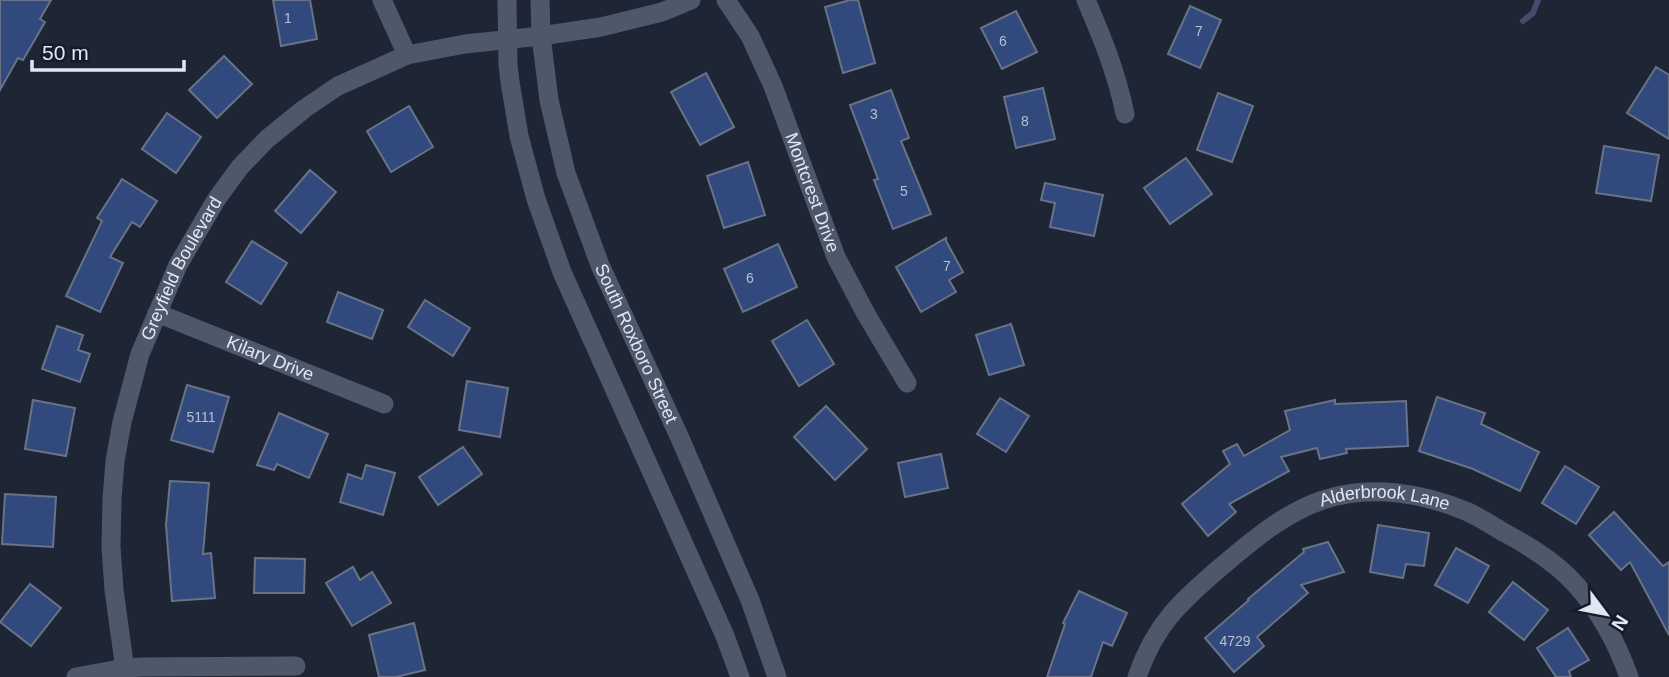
<svg xmlns="http://www.w3.org/2000/svg" width="1669" height="677" viewBox="0 0 1669 677" font-family="Helvetica,sans-serif">
<rect width="100%" height="100%" fill="#1e2636"/>
<g fill="none" stroke-linecap="round" stroke-linejoin="round">
<!-- stream -->
<polyline stroke="#444b6e" stroke-width="6" points="1523,21 1533,13 1538,0"/>
</g>
<!-- building -->
<g fill="#31497c" stroke="#697386" stroke-width="2">
<polygon points="0,0 51,0 40,19 45,22 23,60 18,58 0,90"/>
<polygon points="273,0 310,0 317,39 281,46"/>
<polygon points="850,0 858,0 875,63 843,73 825,7"/>
<polygon points="1190,6 1221,20 1200,68 1168,54"/>
<polygon points="1016,11 1037,52 1002,69 981,28"/>
<polygon points="224,56 252,84 217,118 189,90"/>
<polygon points="1656,67 1669,75 1669,139 1627,113"/>
<polygon points="706,73 734,127 700,145 671,92"/>
<polygon points="1043,88 1055,139 1016,148 1004,97"/>
<polygon points="891,90 909,138 901,141 931,214 893,229 874,180 878,179 850,105"/>
<polygon points="1218,93 1253,106 1232,162 1197,150"/>
<polygon points="409,106 433,147 391,172 367,131"/>
<polygon points="167,113 201,137 176,173 142,149"/>
<polygon points="1604,146 1659,155 1651,201 1596,193"/>
<polygon points="1186,158 1212,194 1170,224 1144,188"/>
<polygon points="748,162 765,215 724,228 707,176"/>
<polygon points="310,170 336,192 301,233 275,211"/>
<polygon points="122,179 157,201 140,227 132,222 110,257 123,263 100,312 66,296 102,221 97,218"/>
<polygon points="1045,183 1103,195 1094,236 1050,227 1055,203 1041,200"/>
<polygon points="946,238 946,241 963,272 949,280 956,292 921,312 896,267"/>
<polygon points="252,241 287,263 261,304 226,282"/>
<polygon points="778,244 797,287 743,312 724,269"/>
<polygon points="338,292 383,310 372,339 327,322"/>
<polygon points="425,300 470,328 453,356 408,327"/>
<polygon points="807,320 834,364 799,386 772,341"/>
<polygon points="1011,324 1024,365 989,375 976,335"/>
<polygon points="57,326 83,335 78,350 90,354 80,382 42,369"/>
<polygon points="467,381 508,388 500,437 459,430"/>
<polygon points="187,385 229,397 213,452 171,440"/>
<polygon points="1437,397 1485,413 1481,424 1539,452 1520,491 1473,469 1419,451"/>
<polygon points="1000,398 1029,416 1006,452 977,434"/>
<polygon points="33,400 75,408 66,456 25,449"/>
<polygon points="1335,400 1335,404 1406,401 1408,446 1346,449 1347,453 1320,459 1317,448 1281,457 1289,471 1229,504 1236,512 1208,536 1182,504 1230,464 1223,451 1237,444 1244,456 1290,430 1285,411"/>
<polygon points="826,406 867,449 835,480 794,437"/>
<polygon points="279,413 328,434 309,478 277,464 274,470 257,465"/>
<polygon points="463,447 482,474 438,505 419,477"/>
<polygon points="941,454 948,488 905,497 898,463"/>
<polygon points="366,465 395,473 383,515 340,502 348,474 362,479"/>
<polygon points="1565,466 1599,487 1576,524 1542,503"/>
<polygon points="170,481 209,483 203,554 211,553 215,598 172,601 166,525"/>
<polygon points="5,494 56,497 53,547 2,544"/>
<polygon points="1614,512 1663,566 1669,562 1669,635 1630,562 1621,570 1589,535"/>
<polygon points="1378,525 1429,533 1424,566 1406,564 1403,578 1370,572"/>
<polygon points="1328,542 1344,572 1301,585 1308,593 1257,637 1264,646 1234,672 1205,638 1249,600 1248,599 1304,552 1303,549"/>
<polygon points="1456,548 1489,566 1468,603 1435,585"/>
<polygon points="255,558 305,559 304,593 254,593"/>
<polygon points="353,567 360,580 372,572 391,603 352,626 326,583"/>
<polygon points="1513,582 1548,610 1524,640 1489,612"/>
<polygon points="30,584 61,608 31,646 0,622"/>
<polygon points="1079,591 1127,613 1112,646 1103,642 1091,677 1047,677 1065,624 1063,623"/>
<polygon points="414,623 425,670 396,677 379,677 369,635"/>
<polygon points="1568,628 1589,660 1569,671 1571,677 1556,677 1537,648"/>
</g>
<g fill="none" stroke-linecap="round" stroke-linejoin="round">
<!-- minor -->
<g stroke="#4f586a" stroke-width="19">
<polyline points="382,0 407,55"/>
<polyline points="507,0 508,65 510,82 519,136 536,199 562,272 725,636 740,677"/>
<path id="s1" d="M540,0l1,36 8,64 17,73 34,92 79,171 71,164 27,77"/>
<path id="s2" d="M726,0l24,36 23,50 63,171 30,57 41,69"/>
<path d="M1086,0c16,37 31,74 39,114"/>
<path id="s3" d="M157,313l227,91"/>
<polyline points="76,677 125,668 142,667 296,666"/>
<path id="s4" d="M126,677l-12,-87 -3,-44 1,-47 3,-38 7,-39 18,-68 38,-89 38,-65 24,-33 27,-28 37,-30 34,-23 69,-31 58,-11 76,-8 60,-9 61,-15 29,-12"/>
<path id="s5" d="M1137,677c18,-53 44,-76 85,-111 31,-26 62,-53 101,-66 47,-16 101,-7 145,12 13,6 25,14 37,21 26,14 52,30 72,53 24,27 40,57 52,91"/>
</g>
</g>
<g text-anchor="middle" stroke-width="6" stroke-linejoin="round" paint-order="stroke">
<!-- number labels -->
<g font-size="14" fill="#b5c0d4">
<text x="288" y="23">1</text>
<text x="1199" y="36">7</text>
<text x="1003" y="46">6</text>
<text x="874" y="119">3</text>
<text x="1025" y="126">8</text>
<text x="904" y="196">5</text>
<text x="947" y="271">7</text>
<text x="750" y="283">6</text>
<text x="201" y="422">5111</text>
<text x="1235" y="646">4729</text>
</g>
<!-- street labels -->
<g font-size="18" fill="#e1e7f2" stroke="#141c2b">
<text dy="6" stroke="none"><textPath href="#s2" startOffset="212">Montcrest Drive</textPath></text>
<text dy="6" stroke="none"><textPath href="#s4" startOffset="422">Greyfield Boulevard</textPath></text>
<text dy="6" stroke="none"><textPath href="#s1" startOffset="360">South Roxboro Street</textPath></text>
<text dy="6" stroke="none"><textPath href="#s3" startOffset="122">Kilary Drive</textPath></text>
<text dy="6" stroke="none"><textPath href="#s5" startOffset="326">Alderbrook Lane</textPath></text>
</g>
</g>
<!-- north arrow -->
<g transform="translate(1606 614) rotate(122)" stroke="#141c2b" stroke-width="5" paint-order="stroke">
<path d="M0-5L12 26L0 18L-12 26Z" fill="#e1e7f2"/>
<text y="-10" font-size="19" font-weight="bold" text-anchor="middle" fill="#e1e7f2">N</text>
</g>
<!-- scale -->
<path d="M32 60v10h152v-10" fill="none" stroke="#e1e7f2" stroke-width="3.5"/>
<text x="42" y="60" font-size="21" fill="#e1e7f2" stroke="#141c2b" stroke-width="5" paint-order="stroke">50 m</text>
</svg>
